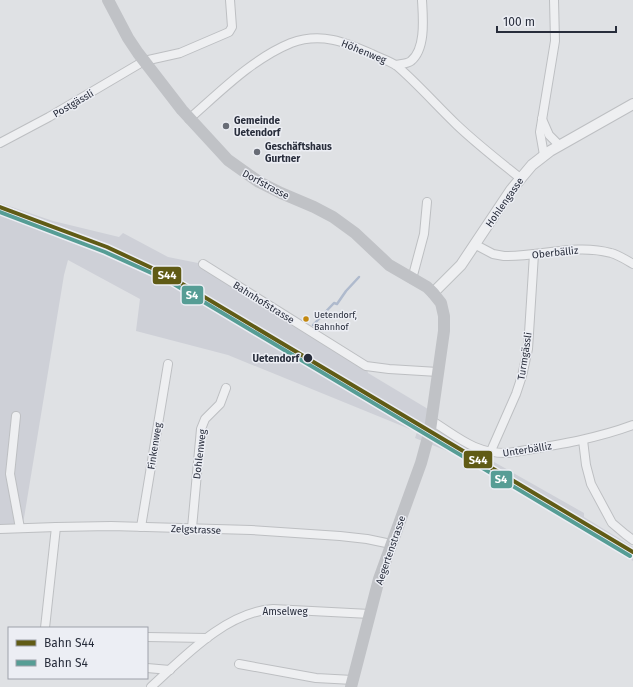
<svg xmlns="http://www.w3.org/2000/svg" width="633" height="687" viewBox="0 0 633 687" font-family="'Fira Sans',sans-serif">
<rect width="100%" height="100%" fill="#dfe1e4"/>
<!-- built -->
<polygon fill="#ced0d7" points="0,203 53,221 119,237 123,233 168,257 203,264 366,366 368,373 433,412 434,428 584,513 584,517 633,547 633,561 594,535 592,536 554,514 554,509 498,475 474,462 415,438 417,432 228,355 136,331 140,299 68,260 64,275 24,518 20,528 0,529"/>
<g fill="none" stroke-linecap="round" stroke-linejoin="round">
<!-- stream -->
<polyline stroke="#afbacd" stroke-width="2.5" points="313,325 334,303 337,304 346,291 359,277"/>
<defs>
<g id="minor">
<path d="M396,65c4,-1 11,-1 15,-4 15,-12 12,-43 11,-61"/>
<path d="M189,119c31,-27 63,-60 102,-76 30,-11 54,-1 81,11 8,4 18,7 25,12 21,18 40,40 60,59 20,19 42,36 63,53"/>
<polyline points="542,119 549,135 560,146"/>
<polyline points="0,143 49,117 144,61 180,53 229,32 232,27 230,0"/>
<polyline points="544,155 540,132 555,41 554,0"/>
<path d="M476,245l17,9 11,2c35,1 72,-13 107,-3 8,2 15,7 22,11"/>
<polyline points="203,264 366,366 389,369 438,372"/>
<polyline points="412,279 424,234 427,202"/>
<polyline points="16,416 10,474 20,528"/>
<path d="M432,421c26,16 43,33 76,32 42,-7 85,-13 125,-28"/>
<polyline points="583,440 586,465 591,484 612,523 625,534 633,540"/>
<polyline points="490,453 516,394 522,376 528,349 534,254"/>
<polyline points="141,527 168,364"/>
<polyline points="192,528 201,429 205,419 220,404 226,388"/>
<polyline points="0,529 56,527 111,526 251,530 340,536 367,539 391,544"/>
<polyline points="45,628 56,527"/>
<polyline points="147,637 207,638"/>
<polyline points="239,664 316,678 353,680"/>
<polyline points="147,668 170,670"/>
<path d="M151,687c33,-30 75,-75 122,-78l97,5"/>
</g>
<polyline id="tertiary" points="433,293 461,265 511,190 532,165 550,151 633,104"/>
</defs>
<!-- minor casing -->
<use href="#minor" stroke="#bdbfc2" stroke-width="10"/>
<!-- tertiary casing -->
<use href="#tertiary" stroke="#bdbfc2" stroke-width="12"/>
<!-- minor -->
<use href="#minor" stroke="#eeeff1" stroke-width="8"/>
<!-- tertiary -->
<use href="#tertiary" stroke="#eeeff1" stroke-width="10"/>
<!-- secondary -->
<polyline stroke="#c0c2c6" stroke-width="12" points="108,0 128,38 138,53 182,110 228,160 259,182 281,193 314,207 333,217 355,233 389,265 427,287 433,293 441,303 444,316 444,331 430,430 421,463 379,579 351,687"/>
<defs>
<polyline id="rail-1" points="0,207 107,247 169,276 633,552"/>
<polyline id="rail-2" points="0,212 105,252 167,280 630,556"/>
</defs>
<!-- rail-1 casing -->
<use href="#rail-1" stroke="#eceef4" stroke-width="7"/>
<!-- rail-2 casing -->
<use href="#rail-2" stroke="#eceef4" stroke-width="7"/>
<!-- rail-1 -->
<use href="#rail-1" stroke="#605b15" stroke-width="4"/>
<!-- rail-2 -->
<use href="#rail-2" stroke="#569d95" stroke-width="4"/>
</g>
<!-- markers -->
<g fill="#686c76" stroke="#eceef4" stroke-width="1.5">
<circle cx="226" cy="126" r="4"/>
<circle cx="257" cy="152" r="4"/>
</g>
<circle fill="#c3880f" stroke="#eceef4" stroke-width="1.5" cx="306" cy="319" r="3.5"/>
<circle fill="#282d3b" stroke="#eceef4" stroke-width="1.5" cx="308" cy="358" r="5"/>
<g text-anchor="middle" stroke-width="3" stroke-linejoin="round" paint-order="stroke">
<!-- bus labels -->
<g font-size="9" fill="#282d3b" stroke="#eceef4" text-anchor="start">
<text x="314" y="318">Uetendorf,<tspan x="314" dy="12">Bahnhof</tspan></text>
</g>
<!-- street labels -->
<g font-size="10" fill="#282d3b" stroke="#eceef4">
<text transform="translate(364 51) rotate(22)" y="4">Höhenweg</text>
<text transform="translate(73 103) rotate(-30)" y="4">Postgässli</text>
<text transform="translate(266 184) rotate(28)" y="4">Dorfstrasse</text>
<text transform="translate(504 202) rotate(-55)" y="4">Hohlengasse</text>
<text transform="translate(555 252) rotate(-6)" y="4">Oberbälliz</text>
<text transform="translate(264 302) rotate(32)" y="4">Bahnhofstrasse</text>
<text transform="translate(524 356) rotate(-81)" y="4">Turmgässli</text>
<text transform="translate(154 446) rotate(-81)" y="4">Finkenweg</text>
<text transform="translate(527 449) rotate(-9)" y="4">Unterbälliz</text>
<text transform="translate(199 454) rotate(-83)" y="4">Dohlenweg</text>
<text transform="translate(196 529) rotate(2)" y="4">Zelgstrasse</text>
<text transform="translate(390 550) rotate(-71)" y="4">Aegertenstrasse</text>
<text x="285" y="615">Amselweg</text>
</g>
<!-- poi labels -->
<g font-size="10" font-weight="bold" fill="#282d3b" stroke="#eceef4" text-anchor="start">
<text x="234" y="124">Gemeinde<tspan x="234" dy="12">Uetendorf</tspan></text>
<text x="265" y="150">Geschäftshaus<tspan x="265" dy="12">Gurtner</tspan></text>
</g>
<!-- stop labels -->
<g font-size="10" font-weight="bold" fill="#282d3b" stroke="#eceef4" text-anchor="end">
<text x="299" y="362">Uetendorf</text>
</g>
</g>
<g stroke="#eceef4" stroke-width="1.5">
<rect x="152" y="266" width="30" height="19" rx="4" fill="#605b15"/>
<rect x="181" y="285" width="23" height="20" rx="4" fill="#569d95"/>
<rect x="463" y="450" width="30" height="19" rx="4" fill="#605b15"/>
<rect x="490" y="470" width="23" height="19" rx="4" fill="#569d95"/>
</g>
<g font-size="11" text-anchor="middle" font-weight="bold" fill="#fff">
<text x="167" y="279">S44</text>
<text x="192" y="299">S4</text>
<text x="478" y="464">S44</text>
<text x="501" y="483">S4</text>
</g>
<!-- legend -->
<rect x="8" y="627" width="140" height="52" fill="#eceef4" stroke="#9ea1aa"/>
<rect x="16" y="640" width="20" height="6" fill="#605b15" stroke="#9ea1aa"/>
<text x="44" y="647" font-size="12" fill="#282d3b">Bahn S44</text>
<rect x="16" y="660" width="20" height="6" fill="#569d95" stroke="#9ea1aa"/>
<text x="44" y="667" font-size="12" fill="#282d3b">Bahn S4</text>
<!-- scale -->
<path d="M497 26v6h119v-6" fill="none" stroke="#282d3b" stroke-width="2"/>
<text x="503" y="26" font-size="12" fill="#282d3b" stroke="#eceef4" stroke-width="3" paint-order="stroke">100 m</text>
</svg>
